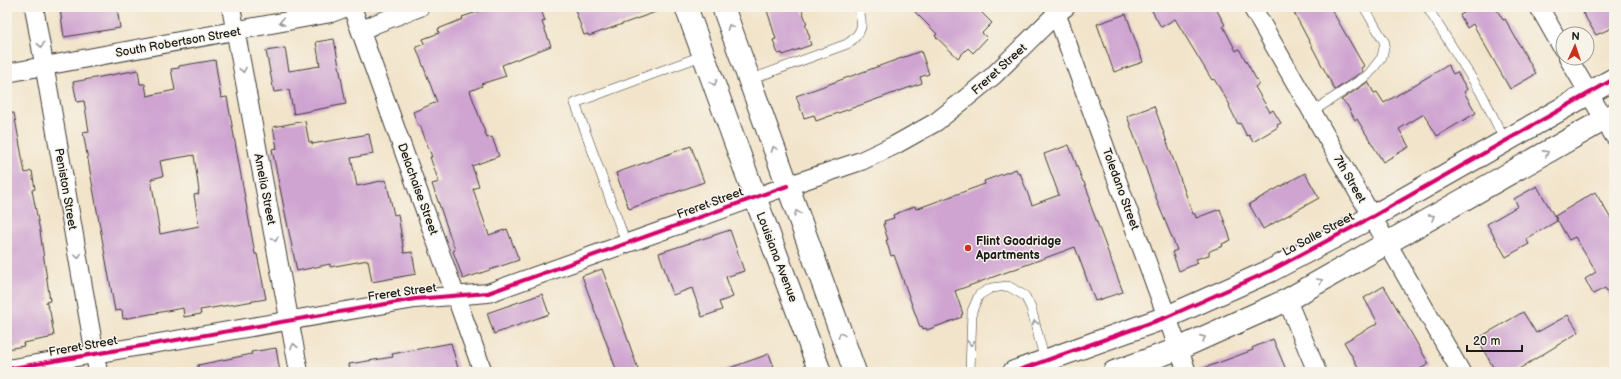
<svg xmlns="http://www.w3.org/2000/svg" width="1621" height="379" viewBox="0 0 1621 379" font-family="'Balsamiq Sans',sans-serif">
<rect width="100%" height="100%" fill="#f7f3e8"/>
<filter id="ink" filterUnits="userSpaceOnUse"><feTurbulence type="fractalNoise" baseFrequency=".025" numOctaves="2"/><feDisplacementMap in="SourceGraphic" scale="8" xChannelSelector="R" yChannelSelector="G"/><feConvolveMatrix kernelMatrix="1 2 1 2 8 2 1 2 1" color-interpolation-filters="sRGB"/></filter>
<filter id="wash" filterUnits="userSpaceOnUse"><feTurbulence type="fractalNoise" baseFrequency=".012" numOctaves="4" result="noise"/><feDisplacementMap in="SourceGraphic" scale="16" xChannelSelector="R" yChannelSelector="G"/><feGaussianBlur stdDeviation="0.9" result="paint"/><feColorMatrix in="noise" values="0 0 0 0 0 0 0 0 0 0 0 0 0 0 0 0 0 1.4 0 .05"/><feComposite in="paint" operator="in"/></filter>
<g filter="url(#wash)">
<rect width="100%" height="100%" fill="#f2e4ca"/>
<g id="blocks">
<!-- building -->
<g fill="#cfa4d1" fill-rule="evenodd">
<polygon points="69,7 117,7 120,28 64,37 60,9"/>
<polygon points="492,7 540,7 545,21 542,22 551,46 502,65 506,76 481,84 482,86 470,91 487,138 492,137 499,156 472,166 479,186 473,189 489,235 507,229 519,260 463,279 453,251 455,250 432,184 439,182 430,157 432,157 420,125 418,126 413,112 437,102 416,47 424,44 423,39 439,33 438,29 463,19 462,17"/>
<polygon points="574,7 664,7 664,9 589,36 588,34 584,35"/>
<polygon points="766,7 801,7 807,24 805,24 810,38 809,39 811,45 783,55 782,53 778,54 773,40 776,39"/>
<polygon points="910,7 976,7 992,23 982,33 987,38 973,53 968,48 958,58 935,36 937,34"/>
<polygon points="1150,7 1215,7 1225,25 1223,26 1236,51 1239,49 1259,84 1255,87 1270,112 1273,110 1281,123 1277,125 1278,127 1253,142 1249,135 1247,136 1240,123 1238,124 1229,106 1230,105 1214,79 1212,80 1175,19 1161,27"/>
<polygon points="1291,7 1330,7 1364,66 1361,68 1363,71 1335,90"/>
<polygon points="1461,7 1495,7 1503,20 1505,19 1536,74 1510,89 1473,24 1467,28 1460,15 1464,13"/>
<polygon points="1594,7 1614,7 1614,27 1596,35 1583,13"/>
<polygon points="1126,14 1143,62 1114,72 1097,24"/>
<polygon points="334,39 346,104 294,114 289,90 274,92 266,51 285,48 289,71 320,66 316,42"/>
<polygon points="921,51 929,74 920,77 922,83 816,121 814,115 804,118 796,96"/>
<path d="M215,60l6,38 6,-1 28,157h2l9,45 -66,11 1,4 -17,3 -1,-9 -60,11 -1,-9 -7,1 -32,-179 6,-1 -5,-30 -7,1 -4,-20 65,-12 2,14h5l2,12 28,-6 -4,-21 8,-1v-2zM194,155l5,36h-1l1,3 -5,1 5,31 -39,8 -9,-55 12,-3 -3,-15z"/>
<polygon points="1448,65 1453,74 1457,72 1467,89 1464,92 1476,113 1437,136 1424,114 1399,129 1409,147 1383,162 1357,119 1355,120 1347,105 1341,100 1368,82 1374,93 1377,92 1384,103"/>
<polygon points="1154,106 1193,214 1195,214 1196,218 1220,209 1231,240 1222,244 1223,246 1212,250 1209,252 1209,255 1196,259 1198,263 1179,271 1172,252 1177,250 1159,206 1127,116"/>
<polygon points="7,113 14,113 25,173 32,171 35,189 32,190 40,231 50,301 46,302 50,311 54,336 49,337 49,338 23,343 24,346 7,349"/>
<polygon points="305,121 309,142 312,142 312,144 369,134 373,154 351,158 357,186 386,180 394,215 398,214 404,253 412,252 416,274 372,282 368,260 330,267 330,264 297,271 272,149 277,148 273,127"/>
<polygon points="1069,145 1083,182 1084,182 1091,200 1089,201 1123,292 1095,301 1075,247 955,291 963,314 961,315 962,317 927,330 926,328 923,329 922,326 920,327 894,255 891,256 886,240 888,240 883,224 885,224 884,221 894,218 893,215 915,206 916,209 985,184 984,181 1016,169 1018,174 1020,173 1032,205 1059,195 1044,154"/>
<polygon points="691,146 704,182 629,209 616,173"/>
<polygon points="1305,173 1319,198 1263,229 1249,204"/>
<polygon points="1537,186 1557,221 1526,239 1529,244 1506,257 1487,224 1518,206 1514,199"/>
<polygon points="1595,192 1614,224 1614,304 1605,288 1593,294 1585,279 1596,272 1575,237 1569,240 1555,216"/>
<polygon points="730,230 744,271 726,277 733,297 719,302 722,310 702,317 692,288 673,295 659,253"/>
<polygon points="602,269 622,323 639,372 617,372 608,347 582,276"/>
<polygon points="1384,286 1429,364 1415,372 1361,372 1344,342 1378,323 1364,298"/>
<polygon points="542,294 549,314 494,334 487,313"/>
<polygon points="1523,312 1536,333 1568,315 1579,332 1514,372 1496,372 1477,339"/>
<polygon points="1273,339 1287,372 1199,372 1199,370 1253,350 1252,348"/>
<polygon points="451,343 459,372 350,372 349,364 393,357 392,354"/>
<polygon points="276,348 280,372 198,372 198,365 252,354 251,352"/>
<polygon points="769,354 776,372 724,372 724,370"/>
</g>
</g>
</g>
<g filter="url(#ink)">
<use href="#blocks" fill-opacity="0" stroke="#3c3a36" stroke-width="1"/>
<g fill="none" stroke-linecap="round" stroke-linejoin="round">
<defs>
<g id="service">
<polyline points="1427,7 1483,96 1505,141"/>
<path d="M749,80l98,-36c16,-11 17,-19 11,-37"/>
<polyline points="1312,112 1368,75 1382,57 1385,43 1364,7"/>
<polyline points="626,243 575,103 704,55"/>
<polyline points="970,372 972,311 979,295 991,288 1008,286 1025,296 1031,308 1045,361"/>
</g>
<g id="minor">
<polyline points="34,7 98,372"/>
<polyline points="231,7 299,372"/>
<polyline points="352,7 483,372"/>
<polyline points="1054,7 1187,372"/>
<polyline points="1252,7 1461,372"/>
<polyline points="1539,7 1563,49"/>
<polyline points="361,31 375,24 420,7"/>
<polyline points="1568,58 1614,136"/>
<polyline points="7,73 331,13 347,7"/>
<polyline points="1287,300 1317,372"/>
<polyline points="7,369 415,299 488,293 787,186 861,161 895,145 936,122 960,103 993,76 1056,14 1066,7"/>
</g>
<g id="tertiary">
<polyline points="686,7 755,197 820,372"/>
<polyline points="723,7 855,372"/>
<polyline points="1014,372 1167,317 1270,271 1372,217 1614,79"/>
<polyline points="1114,372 1178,349 1287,300 1614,114"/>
</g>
</defs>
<!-- service casing -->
<use href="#service" stroke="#3c3a36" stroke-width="10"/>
<!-- minor casing -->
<use href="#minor" stroke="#3c3a36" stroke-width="20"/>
<!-- tertiary casing -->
<use href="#tertiary" stroke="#3c3a36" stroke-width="24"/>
<!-- service -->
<use href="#service" stroke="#fff" stroke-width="9"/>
<!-- minor -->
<use href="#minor" stroke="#fff" stroke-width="18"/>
<!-- tertiary -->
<use href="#tertiary" stroke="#fff" stroke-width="22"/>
<defs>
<g id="cycleway">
<polyline points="7,369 415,299 488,293 787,186"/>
<polyline points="1014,372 1167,317 1270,271 1372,217 1614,79"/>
</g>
</defs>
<!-- cycleway casing -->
<use href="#cycleway" stroke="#f7f3e8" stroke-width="6"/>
<!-- cycleway -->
<use href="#cycleway" stroke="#d6006c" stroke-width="4"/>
</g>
<!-- one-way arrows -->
<defs><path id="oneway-chevron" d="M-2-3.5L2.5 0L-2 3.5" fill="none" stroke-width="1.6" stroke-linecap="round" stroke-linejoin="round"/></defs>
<g stroke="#999">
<use href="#oneway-chevron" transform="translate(282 22) rotate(169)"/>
<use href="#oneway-chevron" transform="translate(730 27) rotate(-110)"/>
<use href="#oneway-chevron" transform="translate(41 45) rotate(80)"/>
<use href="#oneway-chevron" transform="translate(243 70) rotate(79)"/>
<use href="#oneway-chevron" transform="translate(714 83) rotate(70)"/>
<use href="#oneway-chevron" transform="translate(774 149) rotate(-110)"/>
<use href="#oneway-chevron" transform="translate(1546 153) rotate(-29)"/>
<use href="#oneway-chevron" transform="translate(797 213) rotate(-110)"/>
<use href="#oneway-chevron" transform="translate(1432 217) rotate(-29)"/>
<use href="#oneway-chevron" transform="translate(275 239) rotate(79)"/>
<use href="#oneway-chevron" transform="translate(78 256) rotate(80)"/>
<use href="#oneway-chevron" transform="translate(1320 281) rotate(-30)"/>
<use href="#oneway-chevron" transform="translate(1035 323) rotate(-104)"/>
<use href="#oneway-chevron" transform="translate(841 335) rotate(-110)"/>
<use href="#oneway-chevron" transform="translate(1203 338) rotate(-24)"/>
<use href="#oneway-chevron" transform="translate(971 343) rotate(91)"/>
<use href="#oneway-chevron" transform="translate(294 346) rotate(-100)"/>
</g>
</g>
<!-- markers -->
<circle fill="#c8321e" stroke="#f7f3e8" stroke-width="1.5" cx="968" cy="248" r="4"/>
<g text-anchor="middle" stroke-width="3" stroke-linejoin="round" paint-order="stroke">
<!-- street labels -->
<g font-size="12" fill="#1c1c1c" stroke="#f7f3e8">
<text transform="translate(178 42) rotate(-10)" y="4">South Robertson Street</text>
<text transform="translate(999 69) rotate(-42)" y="4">Freret Street</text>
<text transform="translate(1350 179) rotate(60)" y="4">7th Street</text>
<text transform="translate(66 189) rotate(80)" y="4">Peniston Street</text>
<text transform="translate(265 189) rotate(79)" y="4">Amelia Street</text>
<text transform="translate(418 189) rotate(70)" y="4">Delachaise Street</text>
<text transform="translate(1121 189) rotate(70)" y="4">Toledano Street</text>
<text transform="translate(710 203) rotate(-20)" y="4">Freret Street</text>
<text transform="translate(1318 234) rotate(-28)" y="4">La Salle Street</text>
<text transform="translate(777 257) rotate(69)" y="4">Louisiana Avenue</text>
<text transform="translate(402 292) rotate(-8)" y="4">Freret Street</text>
<text transform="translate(83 346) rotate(-10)" y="4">Freret Street</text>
</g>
<!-- poi labels -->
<g font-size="12" font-weight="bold" fill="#1c1c1c" stroke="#f7f3e8" text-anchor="start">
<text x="976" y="245">Flint Goodridge<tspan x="976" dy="14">Apartments</tspan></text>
</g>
</g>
<!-- margin -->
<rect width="1621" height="379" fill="none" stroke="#f7f3e8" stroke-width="24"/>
<!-- north arrow -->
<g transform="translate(1575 46) rotate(3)"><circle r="19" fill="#f7f3e8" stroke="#9f9d96"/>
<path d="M0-3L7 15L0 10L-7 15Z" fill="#c8321e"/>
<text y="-6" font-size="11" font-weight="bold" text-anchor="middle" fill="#1c1c1c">N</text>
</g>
<!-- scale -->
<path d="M1467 345v6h55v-6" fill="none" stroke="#1c1c1c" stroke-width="2"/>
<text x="1473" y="345" font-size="12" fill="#1c1c1c" stroke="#f7f3e8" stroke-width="3" paint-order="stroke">20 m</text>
</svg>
